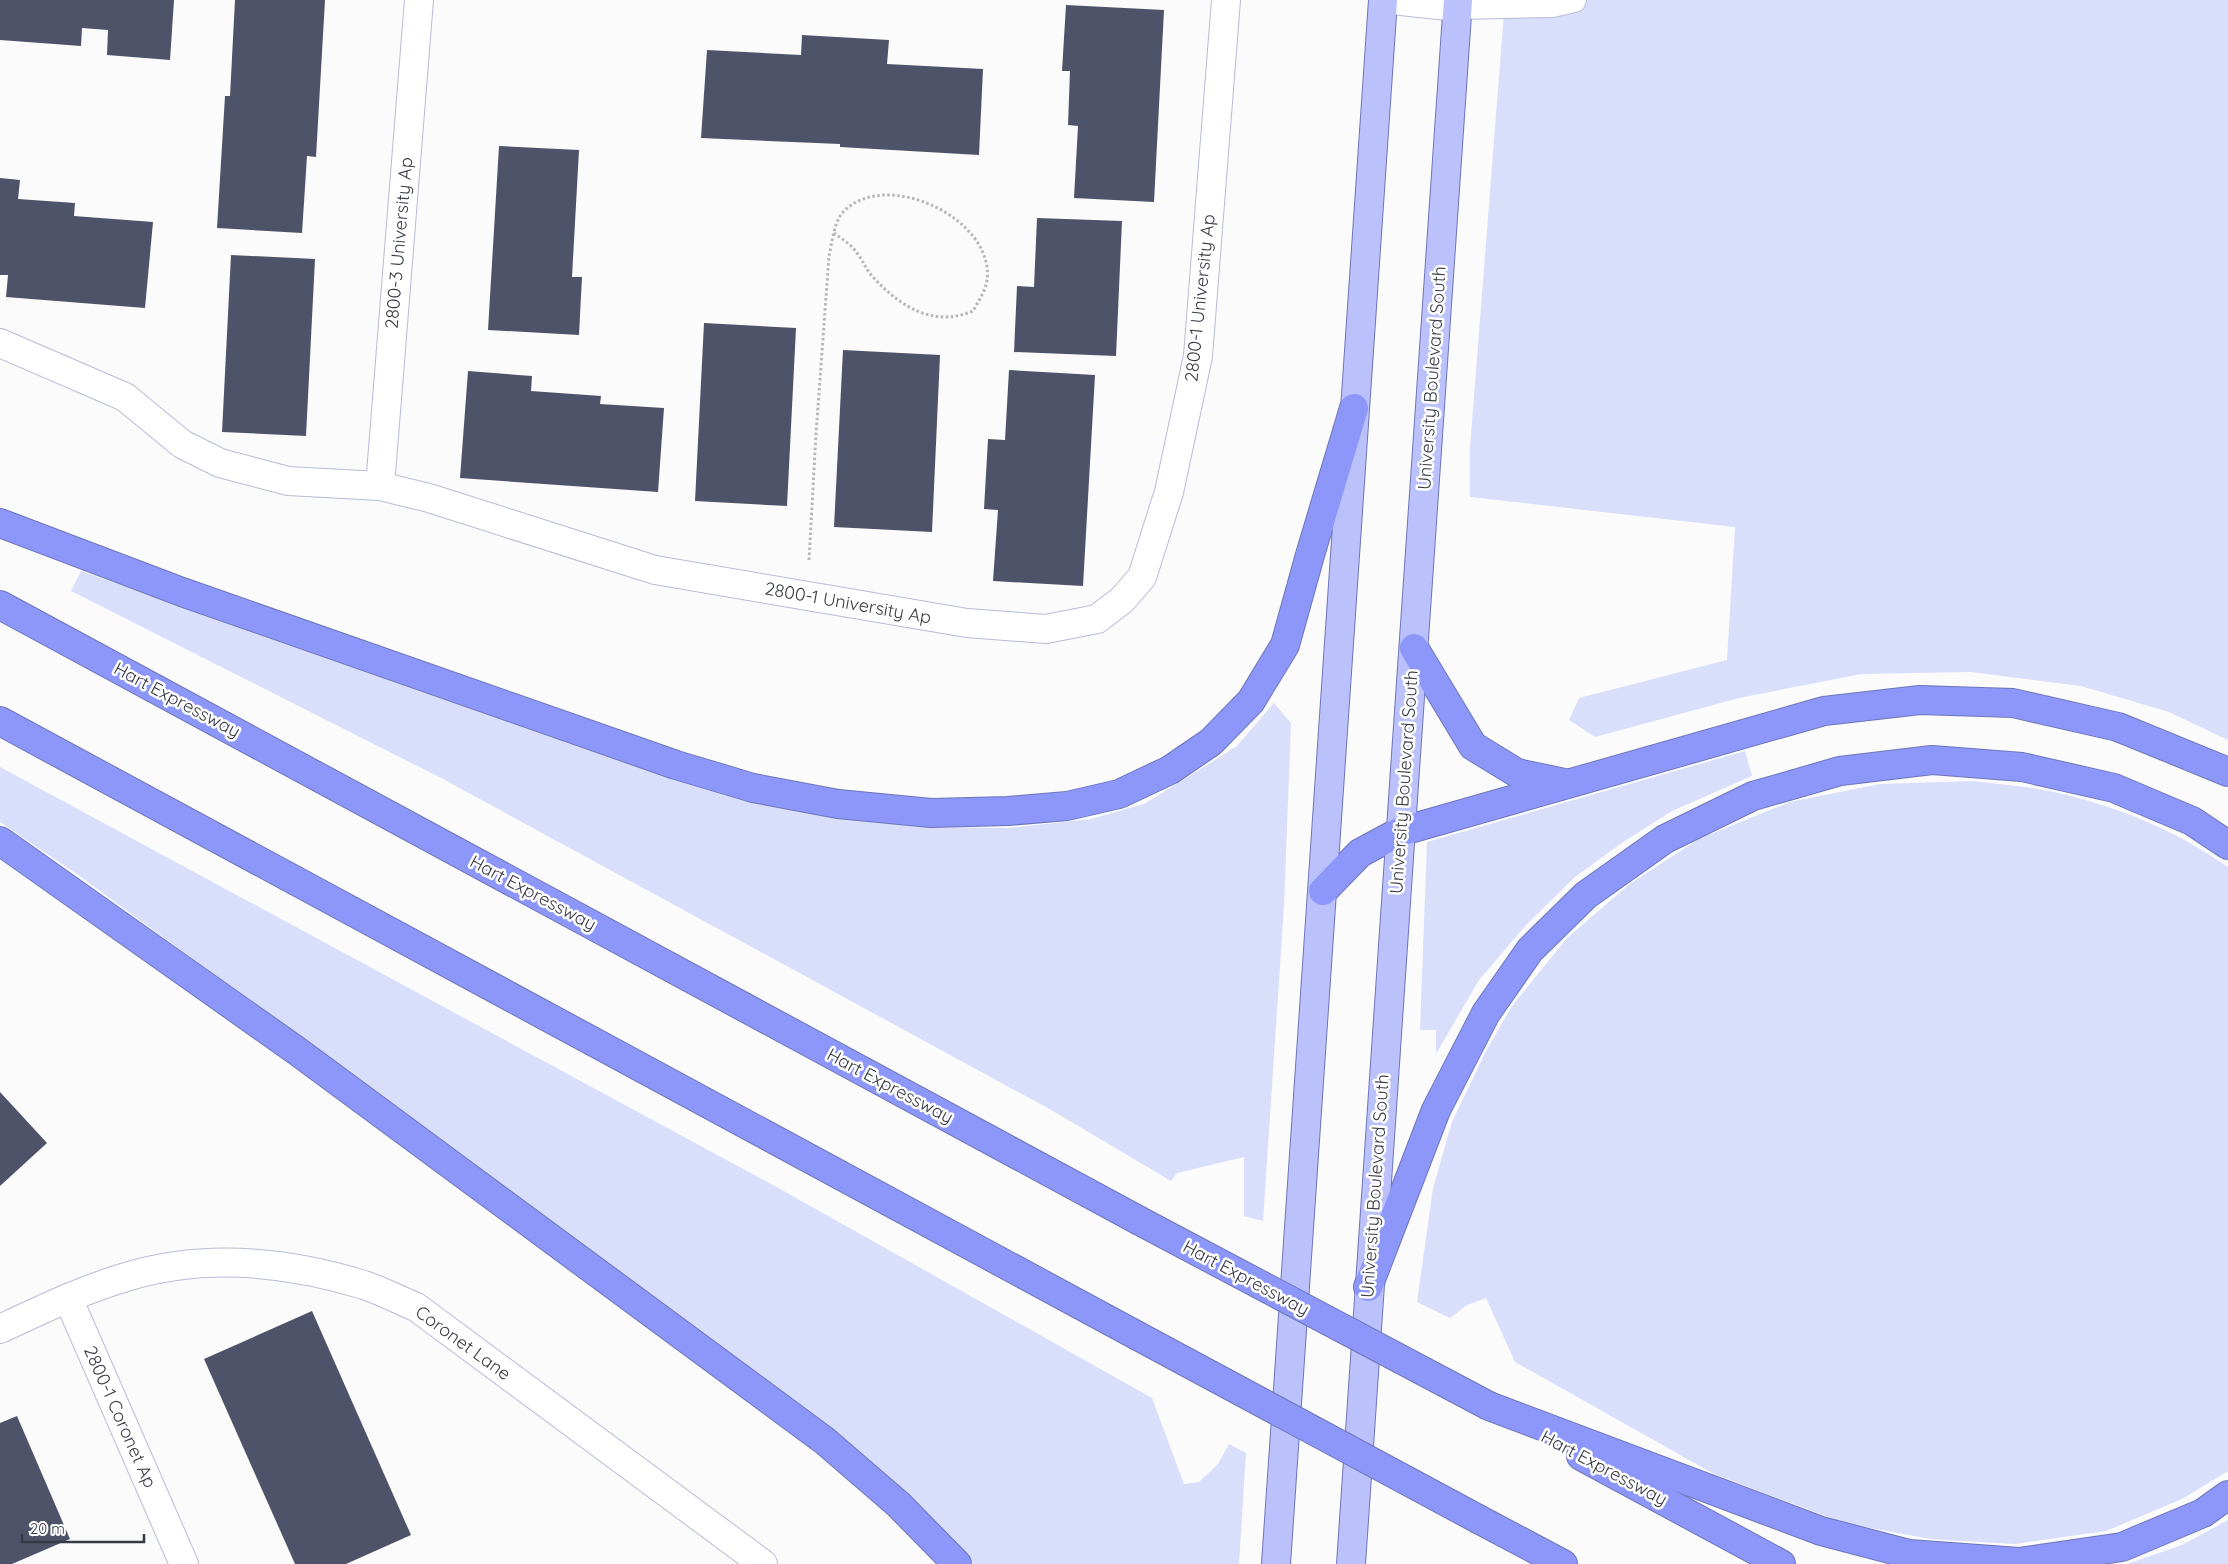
<svg xmlns="http://www.w3.org/2000/svg" width="2228" height="1564" viewBox="0 0 2228 1564" font-family="Quicksand,sans-serif">
<rect width="100%" height="100%" fill="#fbfbfb"/>
<!-- green -->
<g fill="#d9defb">
<polygon points="1505,0 2228,0 2228,740 2169,712 2081,686 1971,672 1861,674 1739,698 1595,737 1569,720 1579,698 1727,660 1735,527 1470,497 1470,447"/>
<polygon points="81,571 655,773 737,799 818,815 918,827 1008,828 1091,819 1144,804 1191,775 1237,746 1274,703 1291,723 1284,906 1263,1221 1244,1216 1244,1157 1177,1173 1171,1181 1053,1111 443,779 71,591"/>
<polygon points="1745,751 1752,776 1672,811 1623,842 1575,877 1526,925 1479,980 1436,1054 1436,1030 1420,1030 1427,842"/>
<polygon points="0,767 773,1185 1152,1398 1184,1484 1199,1482 1218,1464 1229,1444 1246,1453 1239,1564 973,1564 908,1494 838,1433 81,877 0,822"/>
<path d="M1973,781c25,3 51,5 76,10 64,13 126,39 179,76v604l-46,28 -76,32 -91,13 -85,-5 -86,-16 -130,-49 -199,-112 -29,-64 -19,7 -17,13 -33,-16 16,-114 19,-66 34,-71 26,-45 55,-68 64,-55 68,-44 91,-37 90,-18z"/>
<polygon points="2228,1520 2228,1564 2127,1564 2182,1545"/>
</g>
<!-- building -->
<g fill="#4f5369">
<polygon points="0,0 174,0 170,60 107,55 108,30 82,28 81,46 0,40"/>
<polygon points="235,0 325,0 316,157 307,156 302,233 217,228 225,96 230,96"/>
<polygon points="1066,5 1164,10 1154,202 1074,198 1078,126 1068,125 1070,71 1062,71"/>
<polygon points="802,35 889,40 887,64 983,69 979,155 840,147 840,144 701,138 707,50 801,55"/>
<polygon points="499,146 579,150 572,277 582,277 579,335 488,330"/>
<polygon points="0,178 20,180 18,199 75,203 74,216 153,222 145,308 6,297 8,275 0,275"/>
<polygon points="1037,218 1122,221 1116,356 1014,352 1017,286 1034,287"/>
<polygon points="231,255 315,259 306,436 222,432"/>
<polygon points="704,323 796,328 787,506 695,501"/>
<polygon points="843,350 940,355 932,532 834,527"/>
<polygon points="1009,370 1095,375 1083,586 993,581 998,510 984,509 988,439 1005,440"/>
<polygon points="468,371 532,376 531,391 601,396 600,404 664,408 658,492 460,478"/>
<polygon points="0,1092 47,1143 0,1186"/>
<polygon points="312,1311 411,1535 346,1564 295,1564 204,1359"/>
<polygon points="17,1416 70,1539 12,1564 0,1564 0,1423"/>
</g>
<g fill="none" stroke-linecap="round" stroke-linejoin="round">
<defs>
<polyline id="service" points="1457,7 1552,5 1574,0"/>
<g id="minor">
<polyline points="1392,0 1457,7"/>
<polyline points="0,343 125,397 182,444 220,463 288,481 380,486 429,498 655,570 967,623 1046,629 1097,619 1122,600 1142,577 1169,492 1198,356 1226,0"/>
<polyline points="380,486 419,0"/>
<polyline points="68,1298 184,1564"/>
<path d="M0,1329c41,-19 82,-39 126,-52 79,-24 160,-16 238,8 18,6 35,15 52,22l347,257"/>
</g>
<g id="primary">
<polyline points="1276,1564 1383,0"/>
<path d="M1351,1564c34,-521 72,-1043 107,-1564"/>
</g>
<g id="motorway">
<polyline points="0,523 182,592 676,765 753,788 838,804 931,813 1008,811 1067,806 1119,794 1170,770 1211,742 1251,701 1285,645 1310,555 1354,408"/>
<polyline points="0,605 1138,1220"/>
<polyline points="1414,648 1473,746 1517,773 1564,783"/>
<polyline points="0,721 1136,1335"/>
<polyline points="0,841 297,1051 825,1441 898,1504 957,1564"/>
<polyline points="1323,891 1360,853 1399,832 1824,711 1920,700 2013,703 2118,727 2228,772"/>
<polyline points="1368,1287 1436,1110 1486,1013 1530,950 1586,895 1665,839 1753,796 1840,771 1932,760 2022,767 2114,788 2192,821 2228,845"/>
<polyline points="1489,1406 1821,1531 1909,1554 2019,1562 2122,1547 2203,1513 2228,1495"/>
<polyline points="1581,1456 1781,1564"/>
<polyline points="1480,1520 1563,1564"/>
</g>
</defs>
<!-- service casing -->
<use href="#service" stroke="#b7bcd5" stroke-width="26"/>
<!-- minor casing -->
<use href="#minor" stroke="#b7bcd5" stroke-width="30"/>
<!-- primary casing -->
<use href="#primary" stroke="#6e76b9" stroke-width="30"/>
<!-- motorway casing -->
<use href="#motorway" stroke="#6e76b9" stroke-width="30"/>
<!-- path -->
<path stroke="#b6b7bb" stroke-width="3" stroke-dasharray="2.5 2.5" stroke-linecap="butt" d="M809,560l7,-126 13,-178c3,-13 5,-34 14,-44 43,-45 152,7 144,68 -1,10 -9,22 -14,31 -40,17 -74,-5 -101,-35 -6,-7 -9,-15 -15,-23 -5,-8 -15,-14 -23,-20"/>
<!-- service -->
<use href="#service" stroke="#fff" stroke-width="24"/>
<!-- minor -->
<use href="#minor" stroke="#fff" stroke-width="28"/>
<!-- primary -->
<use href="#primary" stroke="#bac1fb" stroke-width="28"/>
<!-- motorway -->
<use href="#motorway" stroke="#8c97f9" stroke-width="28"/>
<defs>
<g id="motorway-bridge">
<polyline points="1138,1220 1489,1406"/>
<polyline points="1136,1335 1480,1520"/>
</g>
</defs>
<!-- motorway-bridge casing -->
<use href="#motorway-bridge" stroke="#6e76b9" stroke-width="30" stroke-linecap="butt"/>
<!-- motorway-bridge -->
<use href="#motorway-bridge" stroke="#8c97f9" stroke-width="28"/>
</g>
<g text-anchor="middle" stroke-width="5" stroke-linejoin="round" paint-order="stroke">
<!-- street labels -->
<g font-size="18" fill="#373943" stroke="#fff">
<text transform="translate(399 243) rotate(-85)" y="6">2800-3 University Ap</text>
<text transform="translate(1200 298) rotate(-84)" y="6">2800-1 University Ap</text>
<text transform="translate(1432 378) rotate(-86)" y="6">University Boulevard South</text>
<text transform="translate(848 603) rotate(10)" y="6">2800-1 University Ap</text>
<text transform="translate(177 700) rotate(28)" y="6">Hart Expressway</text>
<text transform="translate(1404 782) rotate(-86)" y="6">University Boulevard South</text>
<text transform="translate(533 893) rotate(28)" y="6">Hart Expressway</text>
<text transform="translate(890 1086) rotate(28)" y="6">Hart Expressway</text>
<text transform="translate(1375 1186) rotate(-86)" y="6">University Boulevard South</text>
<text transform="translate(1246 1278) rotate(28)" y="6">Hart Expressway</text>
<text transform="translate(463 1343) rotate(36)" y="6">Coronet Lane</text>
<text transform="translate(120 1417) rotate(66)" y="6">2800-1 Coronet Ap</text>
<text transform="translate(1604 1468) rotate(28)" y="6">Hart Expressway</text>
</g>
</g>
<!-- scale -->
<path d="M22 1534v8h122v-8" fill="none" stroke="#373943" stroke-width="2.5"/>
<text x="30" y="1534" font-size="15" fill="#373943" stroke="#ffffff" stroke-width="4" paint-order="stroke">20 m</text>
</svg>
